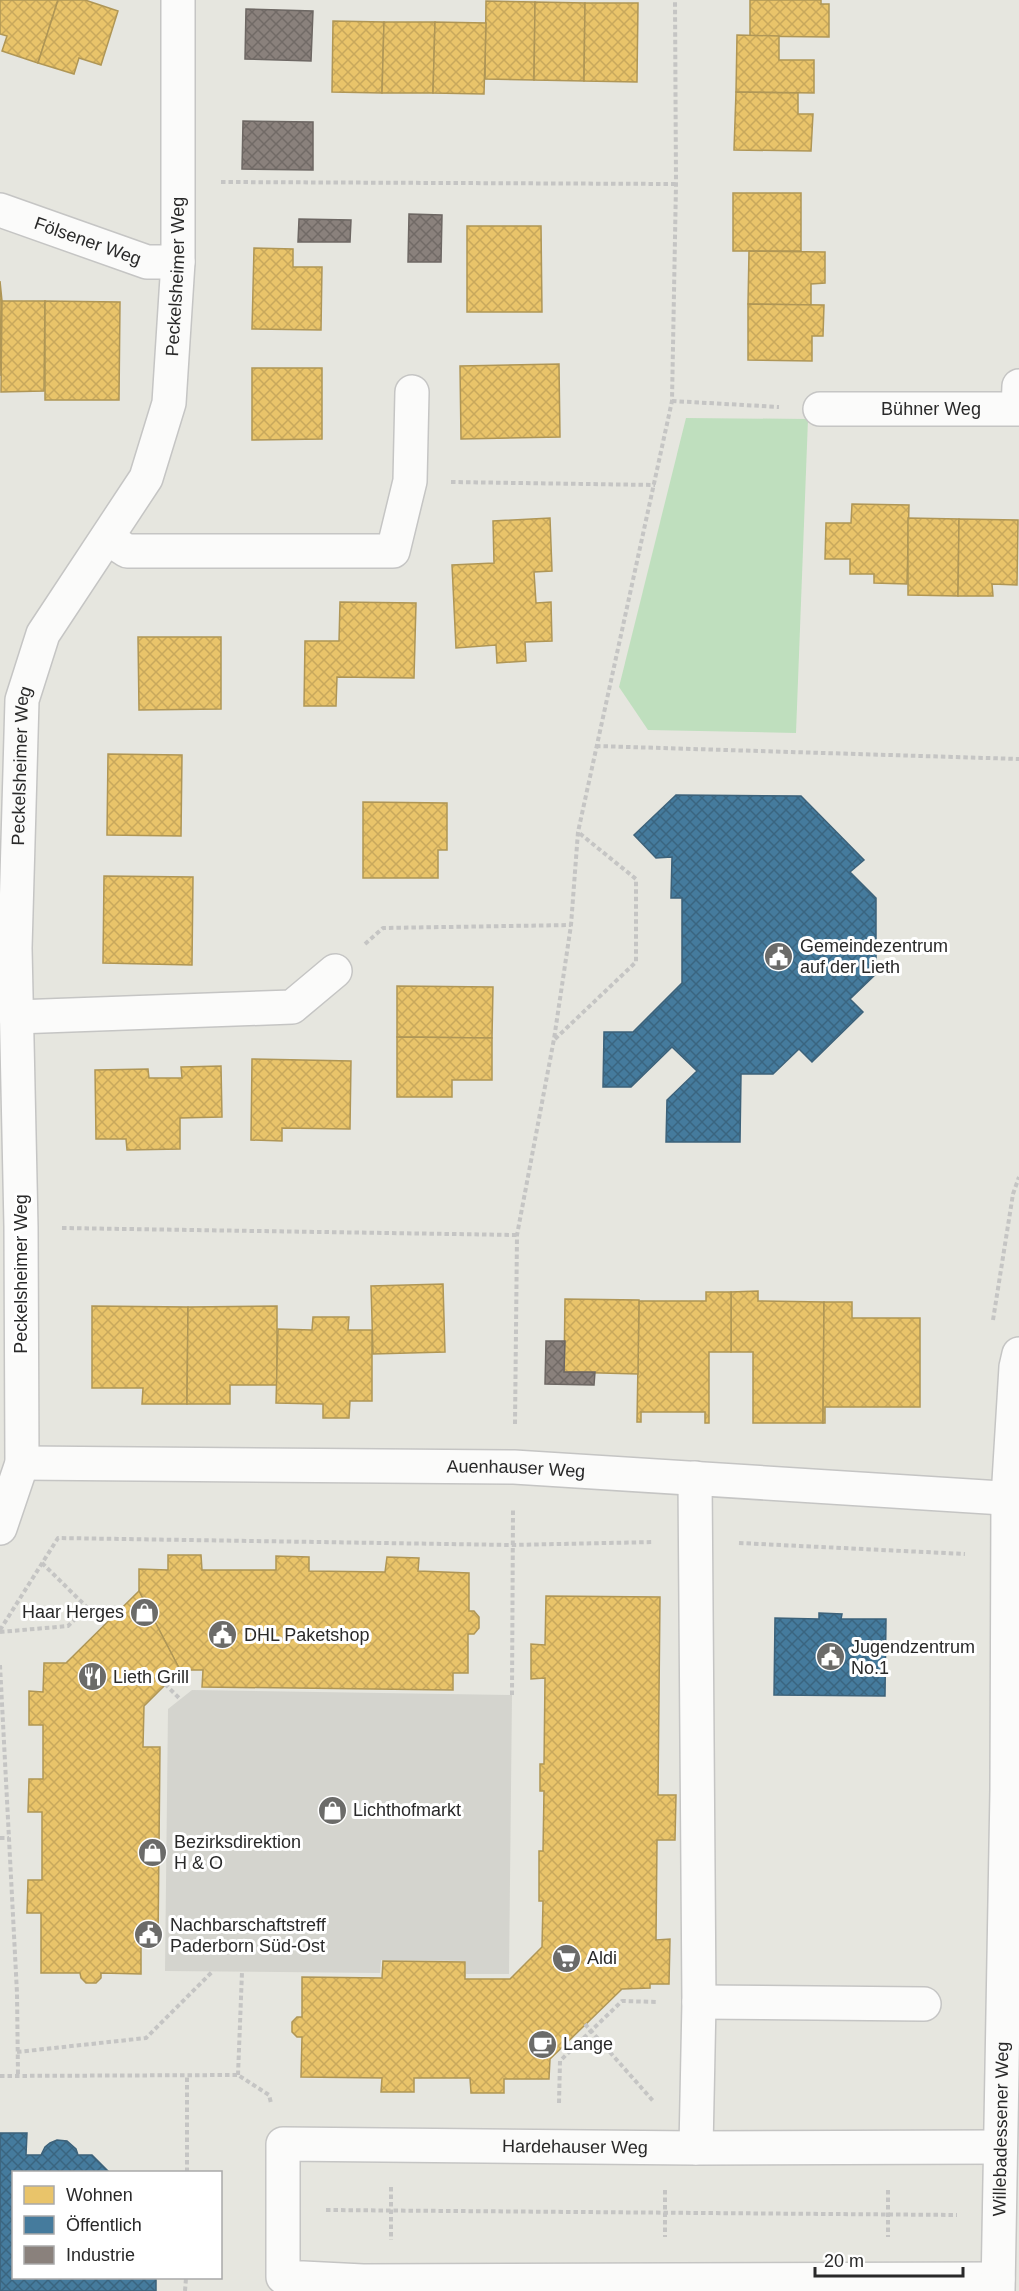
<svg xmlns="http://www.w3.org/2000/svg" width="1019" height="2291" viewBox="0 0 1019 2291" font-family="Arial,sans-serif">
<defs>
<pattern id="homes-cross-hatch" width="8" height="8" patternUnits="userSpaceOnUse" patternTransform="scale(1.5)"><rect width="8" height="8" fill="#e9c46a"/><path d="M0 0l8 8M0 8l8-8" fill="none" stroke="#c8a85c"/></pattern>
<pattern id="public-cross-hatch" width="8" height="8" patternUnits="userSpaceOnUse" patternTransform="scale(1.5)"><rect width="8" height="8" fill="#457b9d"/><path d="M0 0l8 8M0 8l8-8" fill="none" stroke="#3a6580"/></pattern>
<pattern id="industry-cross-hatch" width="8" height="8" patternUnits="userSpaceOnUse" patternTransform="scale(1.5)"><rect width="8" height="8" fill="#8a817c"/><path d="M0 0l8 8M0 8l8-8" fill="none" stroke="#716a66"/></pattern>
</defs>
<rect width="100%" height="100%" fill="#e6e6df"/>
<!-- grass -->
<polygon fill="#bfdfbe" points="686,418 808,419 796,733 648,730 619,687"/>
<!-- plaza -->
<polygon fill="#d4d4ce" points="192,1690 512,1695 509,1974 466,1974 466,1961 381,1960 380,1973 165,1971 168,1709"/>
<!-- homes -->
<g fill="url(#homes-cross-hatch)" stroke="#af9656" stroke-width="1.5">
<polygon points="0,0 58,0 38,63 2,51 7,36 0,34"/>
<polygon points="58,0 85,0 118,11 101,65 79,58 74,74 38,63"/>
<polygon points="750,0 821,0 821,4 829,4 829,37 750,36"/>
<polygon points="486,1 535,2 534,80 485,79"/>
<polygon points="535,2 585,3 584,81 534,80"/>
<polygon points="585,3 638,3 637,82 584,81"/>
<polygon points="333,21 384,22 382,93 332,92"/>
<polygon points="384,22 435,22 433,93 382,93"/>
<polygon points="435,22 486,23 484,94 433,93"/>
<polygon points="737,35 779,36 779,60 814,60 814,93 736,92"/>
<polygon points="736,92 798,93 798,114 813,114 811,151 734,150"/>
<rect x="733" y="193" width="68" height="58"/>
<polygon points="467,226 541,226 542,312 467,312"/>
<polygon points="254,248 293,249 293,267 322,267 321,330 252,329"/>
<polygon points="749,251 825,252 825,283 811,284 811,305 748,304"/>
<polygon points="0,281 2,301 0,376"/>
<polygon points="2,301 45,301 44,391 1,392"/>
<polygon points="45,301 120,302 119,400 45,400"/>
<polygon points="748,304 824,305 823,336 812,336 812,361 748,360"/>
<polygon points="559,364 560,437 461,439 460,366"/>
<polygon points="252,368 322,368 322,439 252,440"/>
<polygon points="852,504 909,505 907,584 874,583 874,574 850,574 850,559 825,559 826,523 851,523"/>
<polygon points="550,518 552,571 534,572 536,603 551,602 552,641 525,642 526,661 497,663 496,645 456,648 452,565 494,563 493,521"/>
<polygon points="908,518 959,519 958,596 908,595"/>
<polygon points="959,519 1018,520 1017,585 992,584 993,596 958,596"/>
<polygon points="340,602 416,603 414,678 337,677 336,706 304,706 305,641 339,641"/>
<polygon points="138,637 221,637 221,709 139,710"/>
<polygon points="108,754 182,755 181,836 107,835"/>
<polygon points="363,802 447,803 447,850 438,850 438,878 363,878"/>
<polygon points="104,876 193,877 192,965 103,963"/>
<polygon points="397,986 493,987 492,1038 397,1037"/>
<polygon points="397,1037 492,1038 492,1080 452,1080 452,1097 397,1097"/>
<polygon points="252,1059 351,1061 350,1129 282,1128 282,1141 251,1140"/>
<polygon points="221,1066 222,1117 180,1118 180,1149 127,1150 126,1139 96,1139 95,1070 148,1069 149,1078 182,1078 181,1067"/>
<polygon points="443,1284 445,1352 373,1354 371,1286"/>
<polygon points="758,1291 758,1301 824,1302 823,1423 753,1423 753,1352 731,1352 731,1292"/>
<polygon points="706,1292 731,1292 731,1352 709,1352 709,1423 705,1423 705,1412 641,1412 641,1422 637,1422 639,1301 706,1301"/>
<polygon points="565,1299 639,1300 638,1374 564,1372"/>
<polygon points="824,1302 852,1302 852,1318 920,1318 920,1407 825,1407 825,1423 823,1423"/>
<polygon points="92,1306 188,1307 187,1404 142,1404 143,1388 92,1388"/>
<polygon points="277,1306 277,1385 230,1385 230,1404 187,1404 188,1307"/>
<polygon points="313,1317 349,1317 348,1330 372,1330 372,1401 350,1401 349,1418 323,1418 323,1404 276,1403 278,1329 312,1330"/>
<polygon points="168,1555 201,1555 202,1570 276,1570 276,1556 309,1557 309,1571 385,1572 387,1557 419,1558 418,1571 469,1573 469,1611 474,1611 479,1617 479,1628 474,1634 468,1634 468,1673 453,1673 453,1690 202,1687 203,1670 180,1670 139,1591 139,1569 168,1570"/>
<polygon points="139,1591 180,1670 144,1706 143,1747 160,1747 158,1944 141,1943 141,1974 101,1973 101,1978 96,1983 86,1983 81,1978 80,1973 41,1973 41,1913 27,1913 28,1880 42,1880 42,1812 28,1812 29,1779 43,1779 43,1725 29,1725 29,1691 43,1692 44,1663 66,1663"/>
<polygon points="546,1596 660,1597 658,1795 676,1795 675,1840 657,1840 656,1940 670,1939 669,1984 650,1984 650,1988 622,1989 550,2059 549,2079 504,2079 504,2093 471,2093 470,2078 414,2078 414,2092 381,2092 382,2078 301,2077 302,2037 297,2037 292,2032 292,2022 297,2017 302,2017 302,1977 382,1978 383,1961 465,1962 465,1979 510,1979 542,1947 543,1901 539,1901 539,1851 543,1851 544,1791 540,1791 540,1764 544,1764 545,1678 531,1679 531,1644 545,1645"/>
</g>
<!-- public -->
<g fill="url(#public-cross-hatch)" stroke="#3d627a" stroke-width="1.5">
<polygon points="676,795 801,796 864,860 850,872 876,898 876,974 850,999 863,1012 812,1062 799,1049 773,1074 741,1074 740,1142 666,1142 667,1100 697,1071 672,1047 631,1087 603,1087 604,1032 633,1032 682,983 682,898 671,898 672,857 656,858 634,835"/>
<polygon points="819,1613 842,1614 841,1619 886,1619 885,1696 774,1695 775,1618 819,1619"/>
<polygon points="0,2133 27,2133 26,2155 41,2155 45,2147 50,2143 57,2140 67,2141 76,2149 78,2155 92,2155 109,2172 14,2172 14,2278 156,2278 156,2291 0,2291"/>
</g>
<!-- industry -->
<g fill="url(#industry-cross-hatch)" stroke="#6d6763" stroke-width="1.5">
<polygon points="246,9 313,11 311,61 245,59"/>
<polygon points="243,121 313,122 313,170 242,169"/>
<polygon points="409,214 442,215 441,262 408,262"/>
<polygon points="299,219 351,220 350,242 298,242"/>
<polygon points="546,1341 565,1341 564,1372 595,1372 594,1385 545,1384"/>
</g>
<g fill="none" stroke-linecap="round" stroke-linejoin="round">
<defs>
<g id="minor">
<path id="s1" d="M0,210l147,52h31"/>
<path id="s2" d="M820,409h198l1,-23"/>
<polyline points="107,538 127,551 393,551 410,481 412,392"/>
<polyline points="16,1017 292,1007 335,971"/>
<path id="s3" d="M22,1463l492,4 505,32"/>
<polyline points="695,1478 699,2002 696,2148"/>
<path id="s4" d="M0,1528l22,-65 -1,-236 -6,-279 7,-248 21,-66 103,-156 23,-75 9,-141v-262"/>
<polyline points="699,2002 924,2004"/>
<path id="s5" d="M998,2279l-635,2 -80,-4v-133l413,4 303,-1"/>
<path id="s6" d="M998,2291l9,-501 1,-292 8,-131 3,-13"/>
</g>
</defs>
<!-- minor casing -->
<use href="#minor" stroke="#c5c5c4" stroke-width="36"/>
<!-- path -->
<g stroke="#c5c5c4" stroke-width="4" stroke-dasharray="4.5 3" stroke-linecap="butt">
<polyline points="221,182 676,184"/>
<polyline points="672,401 779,407"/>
<polyline points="451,482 655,485"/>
<polyline points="596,746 1019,759"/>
<polyline points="365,944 383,928 571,925"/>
<polyline points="555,1039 636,962 636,879 578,832"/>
<polyline points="62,1228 517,1235"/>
<polyline points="993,1320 1013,1194 1019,1177"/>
<polyline points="515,1424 517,1235 554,1039 571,925 578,832 672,401 676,184 675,0"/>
<polyline points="739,1543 965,1554"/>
<polyline points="42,1563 105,1625"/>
<polyline points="0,1630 58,1538 512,1545 654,1542"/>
<polyline points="0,1632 68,1626 87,1607"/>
<polyline points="0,1665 17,1993 18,2076"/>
<polyline points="165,1684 180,1699"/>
<polyline points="512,1695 513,1510"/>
<polyline points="0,1838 9,1838"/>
<polyline points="585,2024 654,2102"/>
<polyline points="17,2052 146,2038 212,1972"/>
<polyline points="238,2075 242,1972"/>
<polyline points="0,2076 238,2075 269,2095 271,2103"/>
<polyline points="559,2103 560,2061 568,2053 622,2001 658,2002"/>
<polyline points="187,2172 187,2076"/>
<polyline points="391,2187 391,2240"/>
<polyline points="665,2190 665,2237"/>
<polyline points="888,2190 888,2237"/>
<polyline points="326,2210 957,2215"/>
<polyline points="185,2291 186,2278"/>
</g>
<!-- minor -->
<use href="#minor" stroke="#fbfbfa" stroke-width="33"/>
</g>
<!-- icons -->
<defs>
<symbol id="civic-disc" viewBox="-11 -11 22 22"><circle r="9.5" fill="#6b6b69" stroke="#fff"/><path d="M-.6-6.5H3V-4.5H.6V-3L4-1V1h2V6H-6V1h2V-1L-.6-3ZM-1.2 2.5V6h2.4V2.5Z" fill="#fff"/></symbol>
<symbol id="shop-disc" viewBox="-11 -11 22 22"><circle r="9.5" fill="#6b6b69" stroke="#fff"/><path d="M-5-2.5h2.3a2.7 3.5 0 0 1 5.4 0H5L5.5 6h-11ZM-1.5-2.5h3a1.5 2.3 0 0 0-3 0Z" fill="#fff"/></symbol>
<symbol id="restaurant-disc" viewBox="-11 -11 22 22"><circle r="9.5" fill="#6b6b69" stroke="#fff"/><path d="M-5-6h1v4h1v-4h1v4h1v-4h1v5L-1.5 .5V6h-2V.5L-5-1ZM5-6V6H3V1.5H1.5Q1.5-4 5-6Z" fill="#fff"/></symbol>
<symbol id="supermarket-disc" viewBox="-11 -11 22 22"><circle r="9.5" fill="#6b6b69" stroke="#fff"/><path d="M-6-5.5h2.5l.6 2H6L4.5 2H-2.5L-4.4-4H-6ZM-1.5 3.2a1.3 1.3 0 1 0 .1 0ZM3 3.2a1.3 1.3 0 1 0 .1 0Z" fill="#fff"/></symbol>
<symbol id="cafe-disc" viewBox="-11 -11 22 22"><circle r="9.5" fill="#6b6b69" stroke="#fff"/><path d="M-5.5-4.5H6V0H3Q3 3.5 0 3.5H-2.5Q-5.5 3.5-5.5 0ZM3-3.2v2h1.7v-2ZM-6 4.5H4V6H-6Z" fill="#fff"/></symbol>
</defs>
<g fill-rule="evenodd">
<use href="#civic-disc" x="762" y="940" width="33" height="33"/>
<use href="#shop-disc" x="128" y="1596" width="33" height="33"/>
<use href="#civic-disc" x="206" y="1618" width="33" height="33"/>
<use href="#civic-disc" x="814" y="1640" width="33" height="33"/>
<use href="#restaurant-disc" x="76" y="1660" width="33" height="33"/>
<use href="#shop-disc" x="316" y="1794" width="33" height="33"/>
<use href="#shop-disc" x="136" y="1836" width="33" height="33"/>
<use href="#civic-disc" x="132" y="1918" width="33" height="33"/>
<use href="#supermarket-disc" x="550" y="1942" width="33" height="33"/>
<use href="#cafe-disc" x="526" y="2028" width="33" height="33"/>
</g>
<g text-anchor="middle" stroke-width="6" stroke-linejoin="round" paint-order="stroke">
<!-- street labels -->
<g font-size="18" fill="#292929" stroke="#fff">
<text dy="6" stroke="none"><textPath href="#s1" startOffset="93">Fölsener Weg</textPath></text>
<text dy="6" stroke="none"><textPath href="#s4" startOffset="1293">Peckelsheimer Weg</textPath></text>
<text dy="6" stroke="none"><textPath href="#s2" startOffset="111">Bühner Weg</textPath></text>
<text dy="6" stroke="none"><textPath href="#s4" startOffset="766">Peckelsheimer Weg</textPath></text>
<text transform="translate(21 1274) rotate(-90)" y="6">Peckelsheimer Weg</text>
<text dy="6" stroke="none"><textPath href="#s3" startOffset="494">Auenhauser Weg</textPath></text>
<text dy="6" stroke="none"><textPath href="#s6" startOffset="162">Willebadessener Weg</textPath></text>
<text dy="6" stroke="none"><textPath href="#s5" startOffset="1140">Hardehauser Weg</textPath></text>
</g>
<!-- poi labels -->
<g font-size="18" fill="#292929" stroke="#fff" text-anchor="start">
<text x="800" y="952">Gemeindezentrum<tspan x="800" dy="21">auf der Lieth</tspan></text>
<text x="124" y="1618" text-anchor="end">Haar Herges</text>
<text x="244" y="1641">DHL Paketshop</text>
<text x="851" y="1653">Jugendzentrum<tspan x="851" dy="21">No.1</tspan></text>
<text x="113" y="1683">Lieth Grill</text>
<text x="353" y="1816">Lichthofmarkt</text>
<text x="174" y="1848">Bezirksdirektion<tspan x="174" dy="21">H &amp; O</tspan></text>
<text x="170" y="1931">Nachbarschaftstreff<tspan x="170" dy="21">Paderborn Süd-Ost</tspan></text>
<text x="587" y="1964">Aldi</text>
<text x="563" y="2050">Lange</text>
</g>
</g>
<!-- legend -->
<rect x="12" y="2171" width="210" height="108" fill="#ffffff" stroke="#a9a9a9" stroke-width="1.5"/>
<rect x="24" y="2186" width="30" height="18" fill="#e9c46a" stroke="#a9a9a9" stroke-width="1.5"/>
<text x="66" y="2201" font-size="18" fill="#292929">Wohnen</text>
<rect x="24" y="2216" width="30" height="18" fill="#457b9d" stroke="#a9a9a9" stroke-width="1.5"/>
<text x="66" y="2231" font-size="18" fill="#292929">Öffentlich</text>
<rect x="24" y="2246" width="30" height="18" fill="#8a817c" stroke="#a9a9a9" stroke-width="1.5"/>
<text x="66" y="2261" font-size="18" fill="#292929">Industrie</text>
<!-- scale -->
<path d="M815 2267v9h148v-9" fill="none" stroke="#292929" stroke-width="3"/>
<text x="824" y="2267" font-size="18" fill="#292929" stroke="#ffffff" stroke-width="4.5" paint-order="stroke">20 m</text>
</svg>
